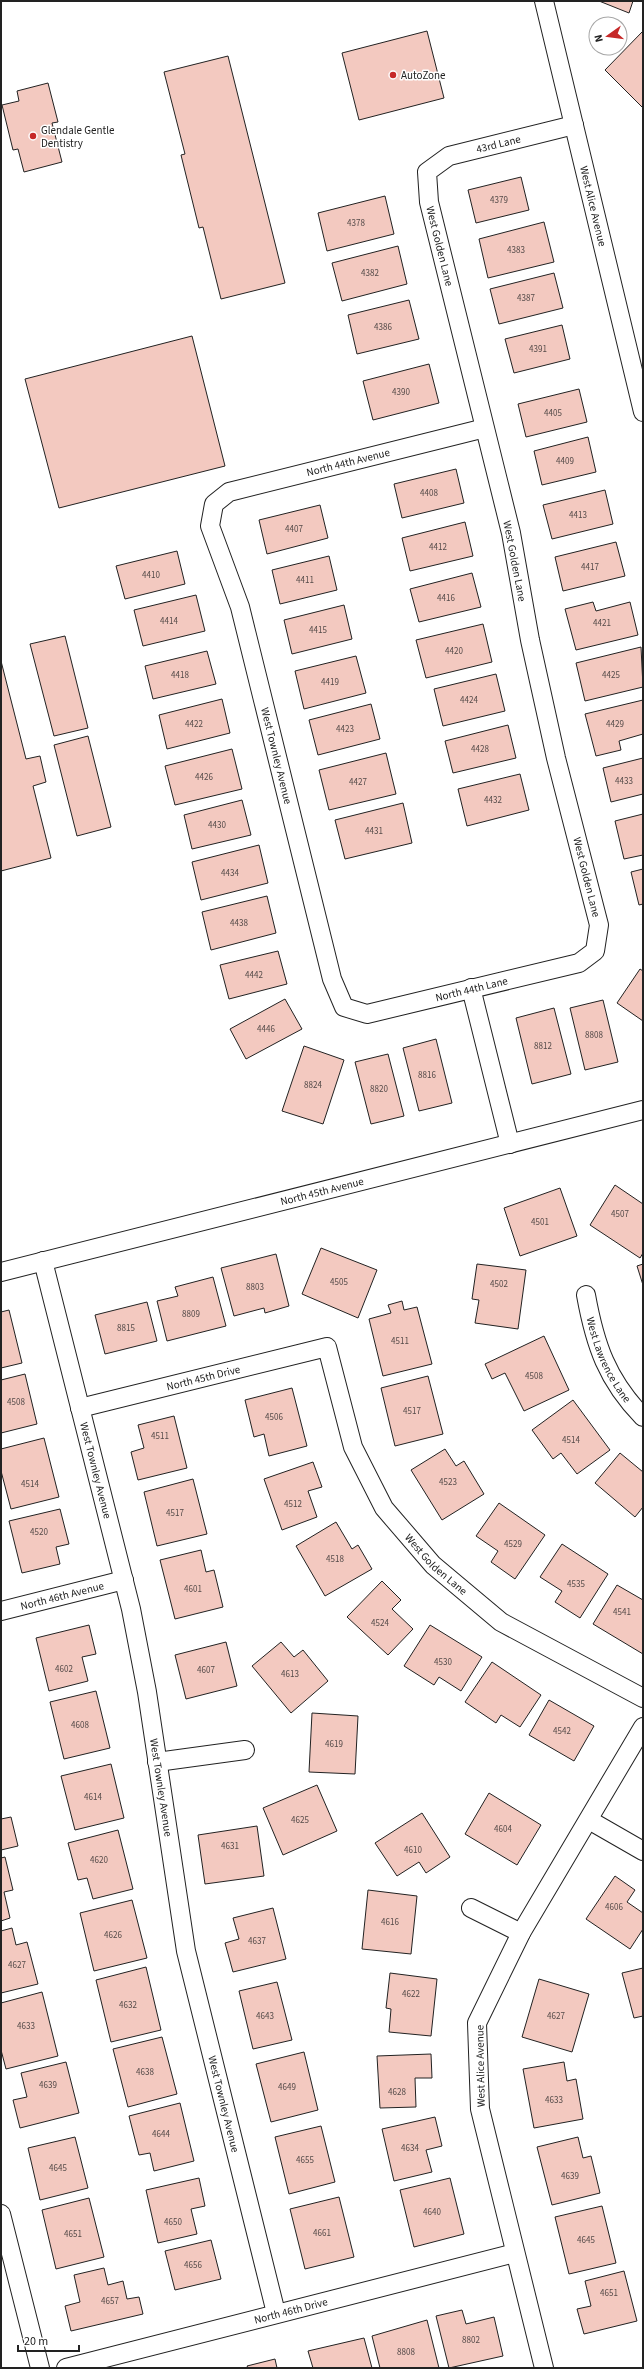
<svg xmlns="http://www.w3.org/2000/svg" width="644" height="2369" viewBox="0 0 644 2369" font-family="'Source Sans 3',sans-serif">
<rect width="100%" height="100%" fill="#fff"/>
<!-- building -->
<g fill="#f3c9c0" stroke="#222">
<polygon points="599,1 633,1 629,13"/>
<polygon points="427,31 444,98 359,120 342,53"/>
<polygon points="643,31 643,108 605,70"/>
<polygon points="228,56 285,283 221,299 203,227 199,228 181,155 185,154 164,72"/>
<polygon points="48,83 58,122 52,123 62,162 24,172 18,149 13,150 2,105 19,101 17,91"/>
<polygon points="521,177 529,210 476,223 468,190"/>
<polygon points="385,196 394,234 327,251 318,213"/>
<polygon points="544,222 554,262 488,278 479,239"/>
<polygon points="398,246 407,284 342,301 332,263"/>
<polygon points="554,273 563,308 499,324 490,289"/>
<polygon points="409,300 419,339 357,354 348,315"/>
<polygon points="562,325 570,359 514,373 505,339"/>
<polygon points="192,336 225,466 59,508 25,379"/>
<polygon points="429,364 439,403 373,420 363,381"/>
<polygon points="579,389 587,422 526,437 518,404"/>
<polygon points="588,437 596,472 542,485 534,451"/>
<polygon points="456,469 464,503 402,518 394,484"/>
<polygon points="605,490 613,524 552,539 543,505"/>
<polygon points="320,505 328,538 267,554 259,520"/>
<polygon points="465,522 473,556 410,571 402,538"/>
<polygon points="616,542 625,576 563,591 555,557"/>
<polygon points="177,551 185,584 125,599 116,566"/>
<polygon points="329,556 337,590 280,604 272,570"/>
<polygon points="472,573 481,607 419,622 410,589"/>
<polygon points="196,595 205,631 143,646 134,610"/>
<polygon points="593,602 596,611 630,602 638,635 576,650 565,609"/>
<polygon points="344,605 352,639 292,654 284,620"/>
<polygon points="483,624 492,662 426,678 416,640"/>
<polygon points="65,636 88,728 54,736 30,644"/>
<polygon points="641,647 643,687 585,701 576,663"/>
<polygon points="207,651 216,684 153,699 145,666"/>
<polygon points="356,656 366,693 304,709 295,671"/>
<polygon points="1,661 26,759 40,756 46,782 33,786 51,858 1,871"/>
<polygon points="496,674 505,711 443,726 434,689"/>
<polygon points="222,699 230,733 167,749 159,715"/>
<polygon points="643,700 643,734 619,741 621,750 596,756 585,714"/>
<polygon points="371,704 380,739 318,755 309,720"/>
<polygon points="508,725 516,758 453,773 445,741"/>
<polygon points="88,736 111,827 77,836 54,745"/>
<polygon points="232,749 242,789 175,805 165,766"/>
<polygon points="386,753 396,794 329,810 319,770"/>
<polygon points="643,758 643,794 611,802 603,768"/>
<polygon points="520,774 529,810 467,826 458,789"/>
<polygon points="242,800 251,835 192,849 184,815"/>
<polygon points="403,803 412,843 345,859 335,820"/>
<polygon points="643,814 643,855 624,859 615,821"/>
<polygon points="259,845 268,883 201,900 192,862"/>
<polygon points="643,869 643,904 639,905 631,872"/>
<polygon points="267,896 276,933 211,950 202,912"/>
<polygon points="278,951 287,984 229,999 220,965"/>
<polygon points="640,969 643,971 643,1021 617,1003"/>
<polygon points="285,999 302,1029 246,1059 230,1029"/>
<polygon points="603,1000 618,1062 585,1070 570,1008"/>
<polygon points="554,1008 571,1074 532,1084 516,1018"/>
<polygon points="436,1039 452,1103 419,1111 403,1048"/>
<polygon points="304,1046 344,1060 323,1124 282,1111"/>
<polygon points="388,1054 404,1116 371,1124 355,1062"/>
<polygon points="615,1185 643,1204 643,1253 640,1258 590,1225"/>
<polygon points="560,1188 577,1236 520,1256 504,1208"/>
<polygon points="321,1248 377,1270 358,1318 302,1294"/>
<polygon points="276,1254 289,1306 265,1313 264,1308 234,1316 221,1268"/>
<polygon points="477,1264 526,1270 518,1329 475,1323 479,1300 472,1299"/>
<polygon points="643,1264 643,1285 637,1266"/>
<polygon points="213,1277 226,1326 167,1341 157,1301 178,1296 175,1287"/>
<polygon points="402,1301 404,1310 417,1307 432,1364 383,1376 369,1319 391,1313 388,1305"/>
<polygon points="147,1302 157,1341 105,1354 95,1315"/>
<polygon points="9,1310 22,1363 1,1368 1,1312"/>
<polygon points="544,1336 569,1390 524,1411 505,1373 492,1379 485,1364"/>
<polygon points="25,1374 37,1424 1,1433 1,1380"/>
<polygon points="428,1376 443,1434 395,1446 381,1388"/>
<polygon points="292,1388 307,1446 269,1456 264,1434 254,1437 245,1400"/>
<polygon points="573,1400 610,1450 577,1474 561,1453 553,1459 532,1430"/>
<polygon points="174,1416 187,1468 138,1480 131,1452 144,1448 138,1425"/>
<polygon points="44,1438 59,1497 11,1509 1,1471 1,1449"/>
<polygon points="445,1449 456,1466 464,1461 484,1494 442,1520 411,1470"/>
<polygon points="620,1453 643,1472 643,1507 635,1517 595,1483"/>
<polygon points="313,1462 322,1487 308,1491 317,1517 282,1530 264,1479"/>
<polygon points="193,1479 207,1534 157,1546 144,1492"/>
<polygon points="499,1503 545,1535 515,1579 491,1562 498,1551 476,1536"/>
<polygon points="60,1509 69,1544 56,1547 60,1564 22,1573 9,1521"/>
<polygon points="336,1522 352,1549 358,1545 372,1569 325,1596 296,1546"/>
<polygon points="562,1544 608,1574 580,1618 555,1602 562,1591 540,1577"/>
<polygon points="201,1550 206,1572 214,1570 223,1607 175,1619 160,1560"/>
<polygon points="382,1581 401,1600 392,1609 413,1629 388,1655 347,1617"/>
<polygon points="617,1585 643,1600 643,1654 593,1624"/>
<polygon points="89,1625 96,1654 82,1657 88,1681 49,1691 36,1638"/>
<polygon points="430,1625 482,1657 461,1691 439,1677 434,1685 404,1666"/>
<polygon points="226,1642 237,1686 186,1699 175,1655"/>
<polygon points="281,1642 294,1657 303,1650 328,1681 291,1713 252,1666"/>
<polygon points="492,1662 541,1695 520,1727 501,1715 496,1723 465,1702"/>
<polygon points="96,1691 110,1748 64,1759 50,1702"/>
<polygon points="549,1700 594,1726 574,1761 529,1735"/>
<polygon points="312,1713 358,1716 355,1774 309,1772"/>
<polygon points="111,1764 124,1818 75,1830 61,1776"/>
<polygon points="317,1785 337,1831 283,1855 263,1808"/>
<polygon points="489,1793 541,1825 517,1865 465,1834"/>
<polygon points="422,1813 450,1857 426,1873 419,1862 397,1876 375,1843"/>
<polygon points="11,1817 18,1846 1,1850 1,1819"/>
<polygon points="257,1826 264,1876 205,1884 198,1835"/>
<polygon points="118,1830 133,1889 93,1899 87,1878 78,1880 68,1843"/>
<polygon points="5,1857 13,1890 4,1892 10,1918 1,1921 1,1858"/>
<polygon points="615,1876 635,1890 627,1902 643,1913 643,1929 630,1949 586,1919"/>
<polygon points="368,1890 417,1896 411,1954 362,1949"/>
<polygon points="132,1900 147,1958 94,1971 80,1913"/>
<polygon points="273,1908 286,1959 233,1972 225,1943 239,1939 233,1918"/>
<polygon points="12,1928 16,1945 27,1942 38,1984 1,1993 1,1931"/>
<polygon points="146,1967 161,2030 111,2042 96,1980"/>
<polygon points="643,1968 643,2016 634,2018 622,1973"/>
<polygon points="390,1973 437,1979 431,2036 389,2032 391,2009 386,2008"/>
<polygon points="539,1979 589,1994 572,2052 522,2037"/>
<polygon points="277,1982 292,2040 253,2049 239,1991"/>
<polygon points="42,1992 58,2056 6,2069 1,2050 1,2003"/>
<polygon points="162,2037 177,2094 128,2107 113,2049"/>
<polygon points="304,2052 318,2110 271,2122 256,2064"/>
<polygon points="431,2054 432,2078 415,2078 416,2107 380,2108 377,2056"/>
<polygon points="66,2062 79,2113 20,2128 13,2100 27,2097 21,2073"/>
<polygon points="564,2062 567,2081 576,2079 583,2119 534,2128 523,2069"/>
<polygon points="180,2103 194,2161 154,2171 150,2153 139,2155 129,2116"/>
<polygon points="435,2117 442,2146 426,2150 432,2172 394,2181 382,2129"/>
<polygon points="321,2126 335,2182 289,2194 275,2137"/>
<polygon points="75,2137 88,2188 40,2200 28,2148"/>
<polygon points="578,2137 583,2158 591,2156 600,2193 552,2205 537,2147"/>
<polygon points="199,2178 205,2206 191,2209 197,2234 158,2243 146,2190"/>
<polygon points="450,2178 464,2234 414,2247 400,2190"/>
<polygon points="339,2197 354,2257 305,2269 290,2209"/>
<polygon points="89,2198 104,2257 56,2269 42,2210"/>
<polygon points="602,2206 616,2263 569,2274 555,2217"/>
<polygon points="211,2240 221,2279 175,2290 165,2251"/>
<polygon points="104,2268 108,2285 123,2281 127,2299 139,2297 143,2314 71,2331 65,2306 80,2302 74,2275"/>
<polygon points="624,2271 637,2321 584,2334 577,2309 591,2306 585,2281"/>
<polygon points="462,2310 466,2324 494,2317 503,2356 449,2368 436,2316"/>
<polygon points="427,2320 439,2368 380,2368 372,2336"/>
<polygon points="364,2338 372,2368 313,2368 308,2351"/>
<polygon points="275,2359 277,2368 248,2368 247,2366"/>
</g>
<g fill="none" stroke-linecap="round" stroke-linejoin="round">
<defs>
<g id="minor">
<path id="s1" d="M544,1l99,411"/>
<path id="s2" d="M485,428l-256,64 -15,12 -4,22 30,81 92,372 12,28 23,7 212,-51 16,-12 4,-26 -43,-167 -26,-118 -19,-107 -82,-331 -2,-30 22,-16 125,-31"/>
<polyline points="471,988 510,1144"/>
<path id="s3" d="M43,1261l88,348 16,83 39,259 90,362"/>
<path id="s4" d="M1,1272l642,-162"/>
<path id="s5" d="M586,1295c9,50 21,85 57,122"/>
<path id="s6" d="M80,1408l247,-61 26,100 31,61 49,57 68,57 142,76"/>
<path id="s7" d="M1,1611l123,-31"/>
<polyline points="157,1762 245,1750"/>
<polyline points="589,1820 643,1851"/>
<polyline points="471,1908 521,1933"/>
<polyline points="1,2214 40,2368"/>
<path id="s8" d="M66,2368l449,-115"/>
<polyline points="544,2368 480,2109 477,2023 521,1933 643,1727"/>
</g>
</defs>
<!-- minor casing -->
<use href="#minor" stroke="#222" stroke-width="20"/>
<!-- minor -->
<use href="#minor" stroke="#fff" stroke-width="18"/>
</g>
<!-- markers -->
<g fill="#c62828" stroke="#fff" stroke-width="1.5">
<circle cx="393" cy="75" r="4"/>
<circle cx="33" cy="136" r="4"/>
</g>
<g text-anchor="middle" stroke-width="3" stroke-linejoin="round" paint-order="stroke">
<!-- number labels -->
<g font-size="9" fill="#564c4a">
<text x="499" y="203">4379</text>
<text x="356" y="226">4378</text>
<text x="516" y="253">4383</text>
<text x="370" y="276">4382</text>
<text x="526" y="301">4387</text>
<text x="383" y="330">4386</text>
<text x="538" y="352">4391</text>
<text x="401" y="395">4390</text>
<text x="553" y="416">4405</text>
<text x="565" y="464">4409</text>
<text x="429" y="496">4408</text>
<text x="578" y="518">4413</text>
<text x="294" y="532">4407</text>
<text x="438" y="550">4412</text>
<text x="590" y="570">4417</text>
<text x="151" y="578">4410</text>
<text x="305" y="583">4411</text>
<text x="446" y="601">4416</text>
<text x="169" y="624">4414</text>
<text x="602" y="626">4421</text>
<text x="318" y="633">4415</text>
<text x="454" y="654">4420</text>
<text x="180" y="678">4418</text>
<text x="611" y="678">4425</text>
<text x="330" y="685">4419</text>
<text x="469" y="703">4424</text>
<text x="194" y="727">4422</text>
<text x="615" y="727">4429</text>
<text x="345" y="732">4423</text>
<text x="480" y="752">4428</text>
<text x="204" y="780">4426</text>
<text x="624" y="784">4433</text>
<text x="358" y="785">4427</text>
<text x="493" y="803">4432</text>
<text x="217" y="828">4430</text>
<text x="374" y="834">4431</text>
<text x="230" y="876">4434</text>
<text x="239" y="926">4438</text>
<text x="254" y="978">4442</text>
<text x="266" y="1032">4446</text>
<text x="594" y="1038">8808</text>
<text x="543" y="1049">8812</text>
<text x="427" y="1078">8816</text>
<text x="313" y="1088">8824</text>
<text x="379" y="1092">8820</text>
<text x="620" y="1217">4507</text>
<text x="540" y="1225">4501</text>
<text x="339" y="1285">4505</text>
<text x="499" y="1287">4502</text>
<text x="255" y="1290">8803</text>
<text x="191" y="1317">8809</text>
<text x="126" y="1331">8815</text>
<text x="400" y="1344">4511</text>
<text x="534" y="1379">4508</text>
<text x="16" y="1405">4508</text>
<text x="412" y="1414">4517</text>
<text x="274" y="1420">4506</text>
<text x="160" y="1439">4511</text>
<text x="571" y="1443">4514</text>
<text x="448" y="1485">4523</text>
<text x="30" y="1487">4514</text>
<text x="293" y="1507">4512</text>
<text x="175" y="1516">4517</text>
<text x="39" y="1535">4520</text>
<text x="513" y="1547">4529</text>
<text x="335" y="1562">4518</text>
<text x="576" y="1587">4535</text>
<text x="193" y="1592">4601</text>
<text x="622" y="1615">4541</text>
<text x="380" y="1626">4524</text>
<text x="443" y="1665">4530</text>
<text x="64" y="1672">4602</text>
<text x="206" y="1673">4607</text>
<text x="290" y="1677">4613</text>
<text x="80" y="1728">4608</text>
<text x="562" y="1734">4542</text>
<text x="334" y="1747">4619</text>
<text x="93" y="1800">4614</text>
<text x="300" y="1823">4625</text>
<text x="503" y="1832">4604</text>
<text x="230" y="1849">4631</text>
<text x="413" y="1853">4610</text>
<text x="99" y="1863">4620</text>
<text x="614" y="1910">4606</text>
<text x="390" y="1925">4616</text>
<text x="113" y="1938">4626</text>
<text x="257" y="1944">4637</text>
<text x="17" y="1968">4627</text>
<text x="411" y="1997">4622</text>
<text x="128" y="2008">4632</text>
<text x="265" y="2019">4643</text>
<text x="556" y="2019">4627</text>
<text x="26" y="2029">4633</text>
<text x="145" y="2075">4638</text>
<text x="48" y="2088">4639</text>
<text x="287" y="2090">4649</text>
<text x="397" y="2095">4628</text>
<text x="554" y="2103">4633</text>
<text x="161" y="2137">4644</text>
<text x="410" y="2151">4634</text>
<text x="305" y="2163">4655</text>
<text x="58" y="2171">4645</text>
<text x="570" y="2179">4639</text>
<text x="432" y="2215">4640</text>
<text x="173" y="2225">4650</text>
<text x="322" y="2236">4661</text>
<text x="73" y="2237">4651</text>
<text x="586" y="2243">4645</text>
<text x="193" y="2268">4656</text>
<text x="609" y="2296">4651</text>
<text x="110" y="2304">4657</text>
<text x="471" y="2343">8802</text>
<text x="406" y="2355">8808</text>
</g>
<!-- poi labels -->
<g font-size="11" fill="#222" stroke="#fff" text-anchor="start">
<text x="401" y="79">AutoZone</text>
<text x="41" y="134">Glendale Gentle<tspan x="41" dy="13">Dentistry</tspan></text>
</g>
<!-- street labels -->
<g font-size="11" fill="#222" stroke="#fff">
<text dy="4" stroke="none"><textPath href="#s2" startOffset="1945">43rd Lane</textPath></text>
<text dy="4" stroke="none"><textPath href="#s1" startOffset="211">West Alice Avenue</textPath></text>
<text transform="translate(440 246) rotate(76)" y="4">West Golden Lane</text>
<text transform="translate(348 462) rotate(-14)" y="4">North 44th Avenue</text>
<text transform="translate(515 561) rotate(79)" y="4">West Golden Lane</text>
<text dy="4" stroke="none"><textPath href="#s2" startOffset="545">West Townley Avenue</textPath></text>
<text transform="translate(587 877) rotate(76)" y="4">West Golden Lane</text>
<text dy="4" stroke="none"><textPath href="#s2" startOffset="937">North 44th Lane</textPath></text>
<text dy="4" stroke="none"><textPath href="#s4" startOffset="331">North 45th Avenue</textPath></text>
<text dy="4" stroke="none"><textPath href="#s5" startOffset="69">West Lawrence Lane</textPath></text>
<text dy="4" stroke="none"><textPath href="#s6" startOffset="127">North 45th Drive</textPath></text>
<text dy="4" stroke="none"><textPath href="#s3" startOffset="216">West Townley Avenue</textPath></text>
<text dy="4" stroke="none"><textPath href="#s6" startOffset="503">West Golden Lane</textPath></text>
<text dy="4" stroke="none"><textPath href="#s7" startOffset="63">North 46th Avenue</textPath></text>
<text dy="4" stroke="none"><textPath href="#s3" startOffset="540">West Townley Avenue</textPath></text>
<text transform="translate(480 2066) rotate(-91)" y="4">West Alice Avenue</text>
<text dy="4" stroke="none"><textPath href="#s3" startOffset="863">West Townley Avenue</textPath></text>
<text dy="4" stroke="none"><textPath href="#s8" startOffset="232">North 46th Drive</textPath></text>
</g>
</g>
<!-- border -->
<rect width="644" height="2369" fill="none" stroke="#222222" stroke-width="4"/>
<!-- north arrow -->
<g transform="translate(608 36) rotate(256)"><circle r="19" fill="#ffffff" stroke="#a7a7a7"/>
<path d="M0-3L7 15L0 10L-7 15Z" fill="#c62828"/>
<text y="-6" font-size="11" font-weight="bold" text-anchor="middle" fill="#222222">N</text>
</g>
<!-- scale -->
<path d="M18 2345v6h61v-6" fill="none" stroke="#222222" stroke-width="2"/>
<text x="24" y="2345" font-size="12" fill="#222222" stroke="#ffffff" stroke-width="3" paint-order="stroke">20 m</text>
</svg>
